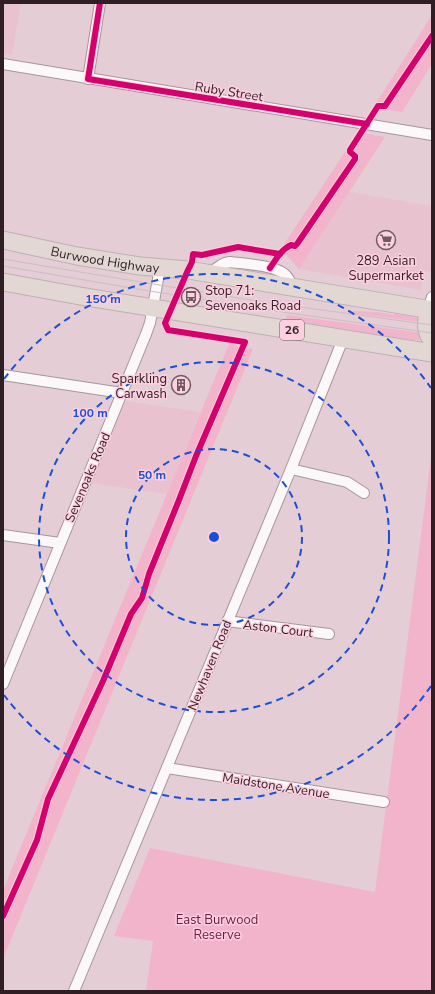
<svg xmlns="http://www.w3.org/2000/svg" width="435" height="994" viewBox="0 0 435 994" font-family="'Nunito Sans',sans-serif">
<rect width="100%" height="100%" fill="#e5cdd6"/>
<!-- built -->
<g fill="#e9c2d0">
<polygon points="3,3 21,3 12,55 3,53"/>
<polygon points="349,192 432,206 432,272 424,271 421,290 299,269"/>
<polygon points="125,401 200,412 167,494 91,483"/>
</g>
<!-- green -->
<g fill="#f2b4cb">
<polygon points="432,15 432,64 402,112 373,108"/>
<polygon points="358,132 385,137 299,269 281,249"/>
<polygon points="354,311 378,312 394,315 395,313 421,318 420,322 351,313"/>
<polygon points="287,315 422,333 425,340 412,340 286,320"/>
<polygon points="229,344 253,349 3,959 3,890"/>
<polygon points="432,450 432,991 146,991 153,941 114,936 150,848 375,892"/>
</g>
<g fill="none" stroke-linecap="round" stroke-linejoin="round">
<defs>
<g id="minor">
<polyline points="3,64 432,135"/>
<polyline points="88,79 100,3"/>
<path d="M208,274l13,-9 4,-2 5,-1c14,2 51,3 58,16 2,2 2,6 3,9"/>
<polyline points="428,309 432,297"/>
<polyline points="3,375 122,393"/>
<polyline points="291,469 347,482 364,493"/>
<polyline points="3,535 60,543"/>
<polyline points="227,621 329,634"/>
<polyline points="3,684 146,334 150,323 160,268"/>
<polyline points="167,768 384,802"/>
<polyline points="74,991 291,469 343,339"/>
</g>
<g id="trunk">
<path id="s1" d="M3,240l74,16 63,10 48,4 244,40"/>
<polyline points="3,282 80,296 432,353"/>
<path d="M428,309c-1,11 -4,22 4,31"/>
</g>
</defs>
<!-- minor casing -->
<use href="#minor" stroke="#a8959c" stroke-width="12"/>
<!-- trunk casing -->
<use href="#trunk" stroke="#bcb0b5" stroke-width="19"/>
<!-- minor -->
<use href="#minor" stroke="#fbf8f9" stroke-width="10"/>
<!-- trunk -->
<use href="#trunk" stroke="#e2d7d2" stroke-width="17"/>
<!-- tram -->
<g stroke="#c7c0c2" stroke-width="1">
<polyline points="3,259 68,270 263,302 432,325"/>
<polyline points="3,266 137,289 289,313 432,333"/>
</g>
<defs>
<g id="cycleway">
<polyline points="100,3 88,79 367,124"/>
<path d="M270,268c6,-9 12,-19 21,-23l4,1 2,-2 58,-85v-3l-5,-4v-2l28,-44h7l2,-3 45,-67"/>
<polyline points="3,916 37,840 48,799 103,681 131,614 142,598 149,574 179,500 196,456 245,342 168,330 165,323 188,270 192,262 193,254 202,255 238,247 280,254"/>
</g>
</defs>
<!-- cycleway casing -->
<use href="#cycleway" stroke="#fdd0df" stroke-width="8"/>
<!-- cycleway -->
<use href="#cycleway" stroke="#d6006c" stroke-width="6"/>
</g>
<!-- distance rings -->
<g fill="none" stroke="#1d4ed8" stroke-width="2" stroke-dasharray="7 5">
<circle cx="214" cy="537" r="88"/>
<circle cx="214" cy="537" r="175"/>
<path d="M431 686A263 263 0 0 1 4 695M4 379A263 263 0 0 1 431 388"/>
</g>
<!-- icons -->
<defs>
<symbol id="supermarket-ring" viewBox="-11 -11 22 22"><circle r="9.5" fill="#fdd0df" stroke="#6f5c62" stroke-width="1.5"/><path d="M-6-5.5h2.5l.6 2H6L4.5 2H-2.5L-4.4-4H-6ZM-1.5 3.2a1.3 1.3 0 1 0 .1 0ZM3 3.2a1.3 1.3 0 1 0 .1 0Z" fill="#6f5c62"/></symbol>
<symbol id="bus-ring" viewBox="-11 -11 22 22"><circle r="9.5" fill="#fdd0df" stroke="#6f5c62" stroke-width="1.5"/><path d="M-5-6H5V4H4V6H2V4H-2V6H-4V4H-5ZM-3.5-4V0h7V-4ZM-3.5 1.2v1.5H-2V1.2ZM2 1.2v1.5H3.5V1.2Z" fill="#6f5c62"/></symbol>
<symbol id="building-ring" viewBox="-11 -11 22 22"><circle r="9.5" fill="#fdd0df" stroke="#6f5c62" stroke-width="1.5"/><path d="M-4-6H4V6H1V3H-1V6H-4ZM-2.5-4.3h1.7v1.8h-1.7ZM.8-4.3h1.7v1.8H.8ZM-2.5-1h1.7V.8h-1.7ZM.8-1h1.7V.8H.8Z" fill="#6f5c62"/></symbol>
</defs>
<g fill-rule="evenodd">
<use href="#supermarket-ring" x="375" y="229" width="22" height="22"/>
<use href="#bus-ring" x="180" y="286" width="22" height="22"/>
<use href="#building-ring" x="170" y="374" width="22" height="22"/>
</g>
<g text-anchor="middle" stroke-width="3" stroke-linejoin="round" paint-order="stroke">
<!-- shield labels -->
<rect fill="#fdd0df" stroke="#6d545c" stroke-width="1" x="280" y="320" width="24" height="20" rx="3"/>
<g font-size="12" font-weight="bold" fill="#2f1f24">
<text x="292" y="334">26</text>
</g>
<!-- street labels -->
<g font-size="13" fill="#2f1f24" stroke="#fdd0df">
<text transform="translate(229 91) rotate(9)" y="5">Ruby Street</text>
<text dy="5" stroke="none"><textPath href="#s1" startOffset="104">Burwood Highway</textPath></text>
<text transform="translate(87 477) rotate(-67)" y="5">Sevenoaks Road</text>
<text transform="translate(278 628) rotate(7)" y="5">Aston Court</text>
<text transform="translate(209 665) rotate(-68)" y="5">Newhaven Road</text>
<text transform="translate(276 785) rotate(9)" y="5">Maidstone Avenue</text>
</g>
<!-- poi labels -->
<g font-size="13" fill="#2f1f24" stroke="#fdd0df">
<text x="386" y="265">289 Asian<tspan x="386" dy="15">Supermarket</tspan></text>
<text x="205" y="295" text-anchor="start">Stop 71:<tspan x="205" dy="15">Sevenoaks Road</tspan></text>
<text x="167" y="383" text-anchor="end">Sparkling<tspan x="167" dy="15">Carwash</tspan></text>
</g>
<!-- park labels -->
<g font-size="13" fill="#701541" stroke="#fdd0df">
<text x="217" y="924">East Burwood<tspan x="217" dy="15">Reserve</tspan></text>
</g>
</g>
<circle cx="214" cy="537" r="6" fill="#1d4ed8" stroke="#fdd0df" stroke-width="2"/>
<g font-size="12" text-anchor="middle" font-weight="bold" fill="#1d4ed8" stroke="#fdd0df" stroke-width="3" stroke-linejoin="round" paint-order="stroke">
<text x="103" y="303">150 m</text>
<text x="90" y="417">100 m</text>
<text x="152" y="479">50 m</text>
</g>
<!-- border -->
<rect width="435" height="994" fill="none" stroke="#2f1f24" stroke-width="8"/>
</svg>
